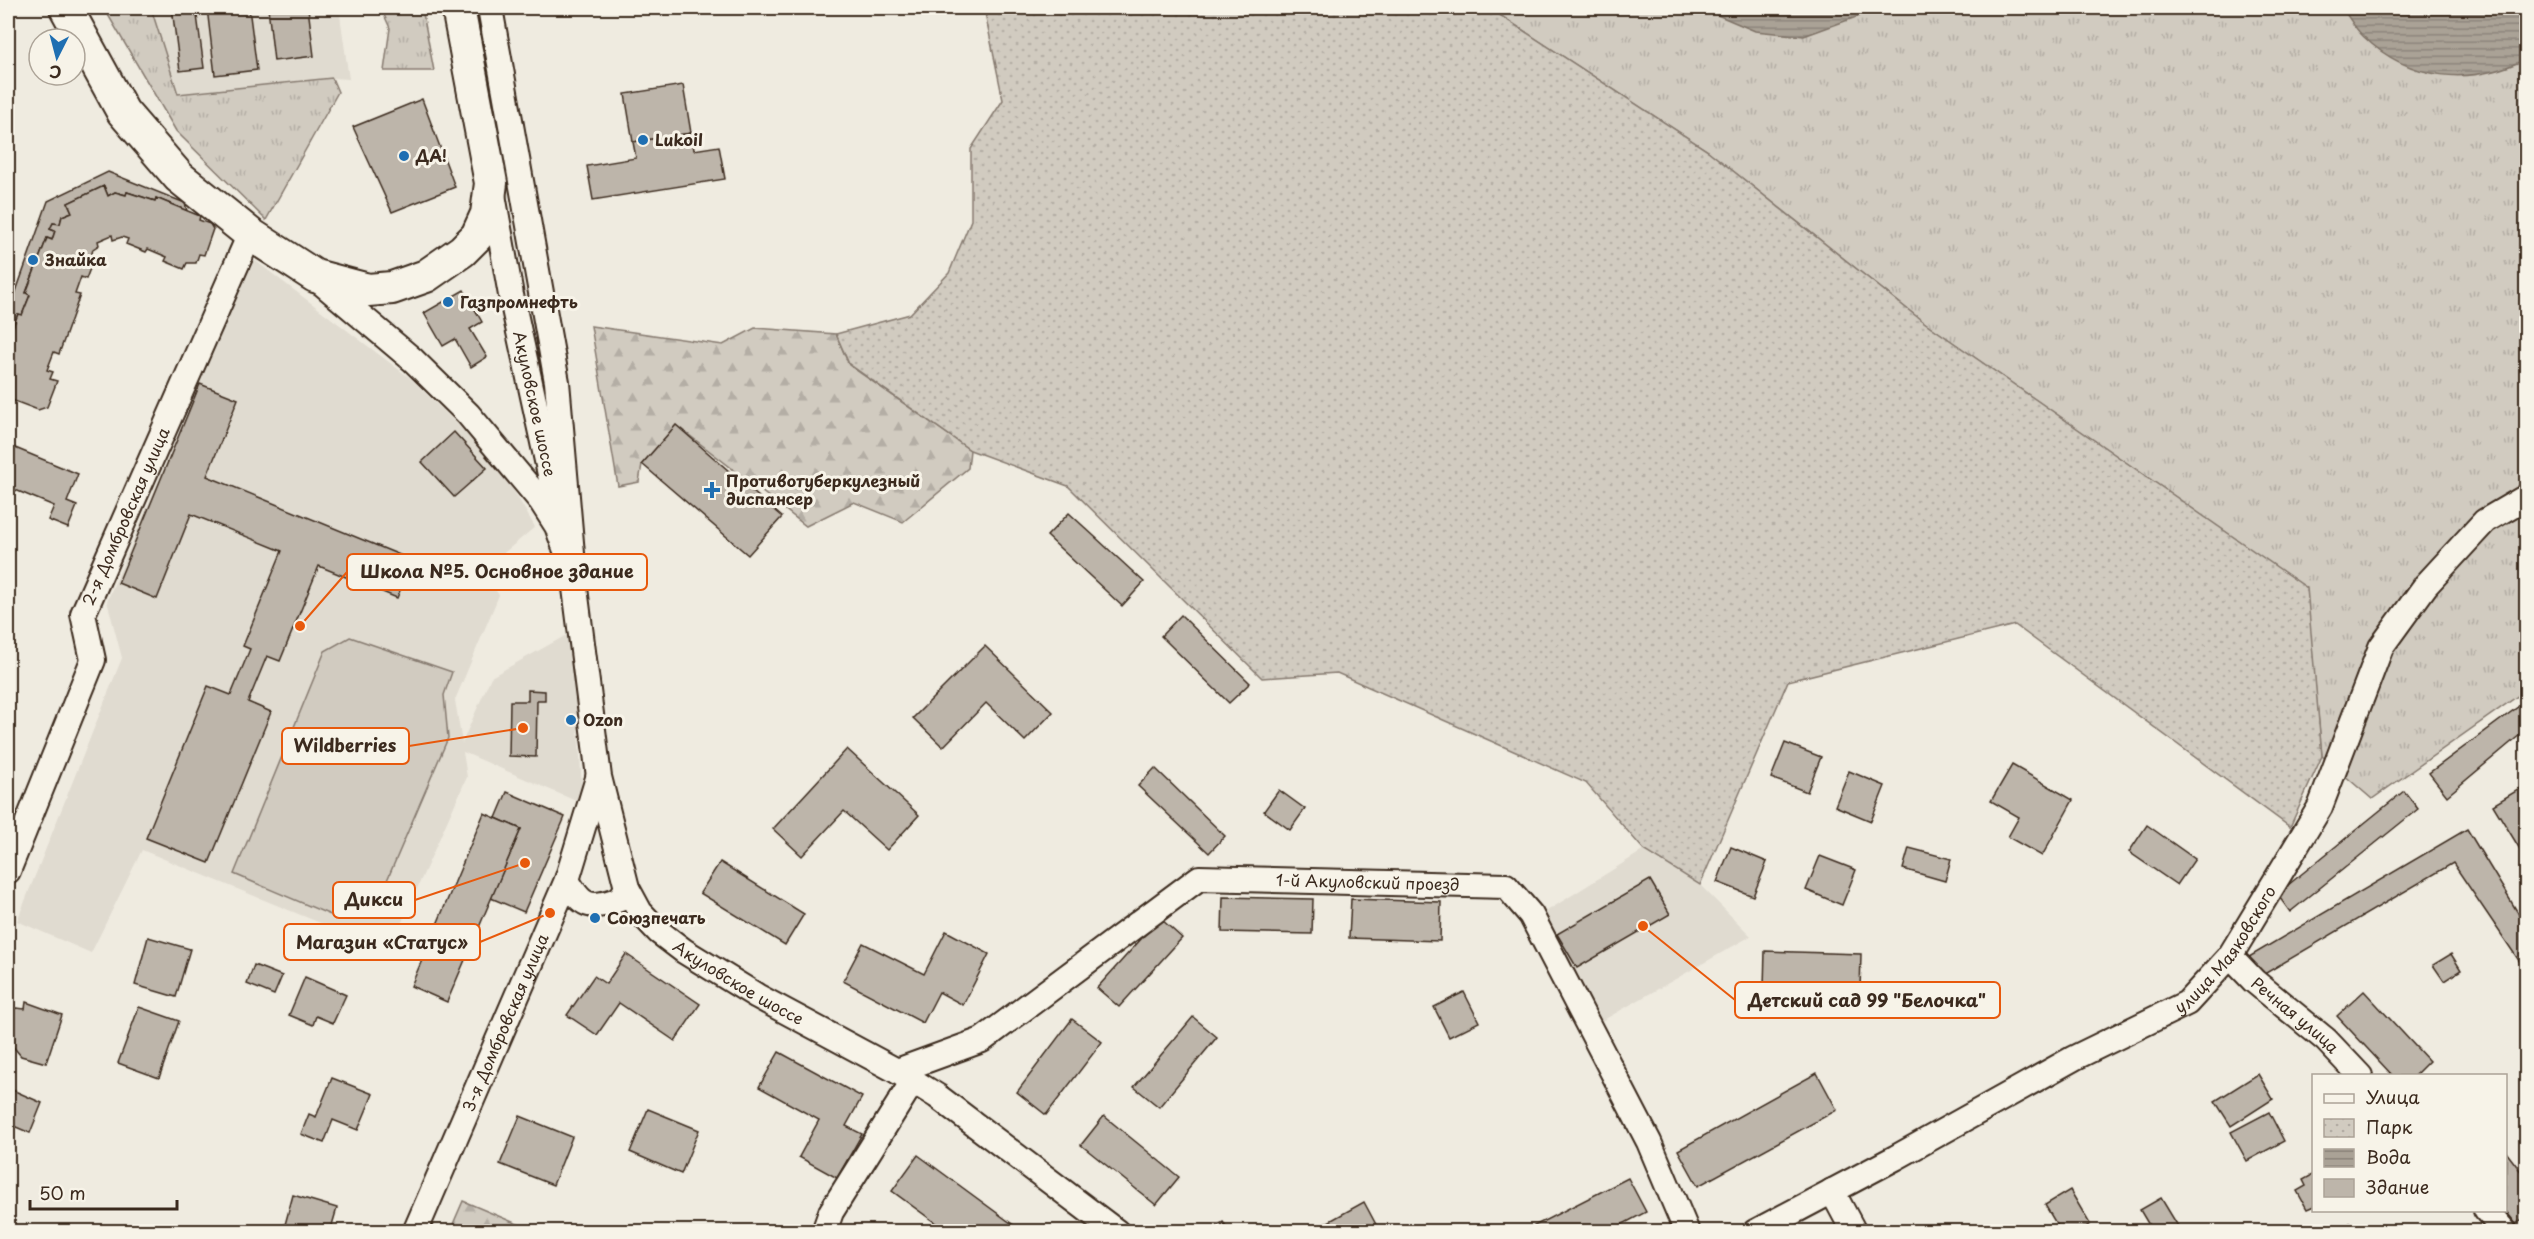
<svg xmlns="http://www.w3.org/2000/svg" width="2534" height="1239" viewBox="0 0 2534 1239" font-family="'Playpen Sans',sans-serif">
<defs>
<pattern id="grass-tufts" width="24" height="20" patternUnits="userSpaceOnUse" patternTransform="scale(1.5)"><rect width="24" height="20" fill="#d1cbc0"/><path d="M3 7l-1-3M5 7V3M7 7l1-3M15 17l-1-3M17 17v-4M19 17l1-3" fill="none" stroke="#b4aea5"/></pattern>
<pattern id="forest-firs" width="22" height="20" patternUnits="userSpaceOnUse" patternTransform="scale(1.5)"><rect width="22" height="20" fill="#d1cbc0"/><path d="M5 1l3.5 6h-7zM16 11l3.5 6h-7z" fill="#b4aea5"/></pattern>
<pattern id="park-dots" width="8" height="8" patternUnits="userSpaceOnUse" patternTransform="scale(1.5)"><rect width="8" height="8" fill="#d1cbc0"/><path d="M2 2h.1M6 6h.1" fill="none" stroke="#b4aea5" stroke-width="1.8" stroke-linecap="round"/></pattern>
<pattern id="water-rules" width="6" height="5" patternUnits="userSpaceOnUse" patternTransform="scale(1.5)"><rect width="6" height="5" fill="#aaa296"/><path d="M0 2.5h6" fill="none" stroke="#8c847a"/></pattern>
</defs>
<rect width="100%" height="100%" fill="#efebe0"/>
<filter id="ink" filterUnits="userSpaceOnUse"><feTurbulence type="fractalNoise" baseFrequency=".0167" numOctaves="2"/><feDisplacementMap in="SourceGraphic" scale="12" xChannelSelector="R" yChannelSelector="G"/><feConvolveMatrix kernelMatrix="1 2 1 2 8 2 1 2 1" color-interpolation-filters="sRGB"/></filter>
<g filter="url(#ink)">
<!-- built -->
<g fill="#e0dbd0">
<polygon points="151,8 339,8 349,79 332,78 178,94"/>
<polygon points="253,259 410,378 498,464 535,527 482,571 499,595 455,700 462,743 491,677 572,632 583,804 463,752 467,777 389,951 142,850 91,953 17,921 122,658 107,601"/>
<polygon points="1644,850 1700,885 1751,936 1600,1022 1539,916"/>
</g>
<!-- grass -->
<g fill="url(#grass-tufts)" stroke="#867a6f" stroke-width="1.5">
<polygon points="104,8 151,8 178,94 332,78 338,92 266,220 176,131"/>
<polygon points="381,8 422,8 434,71 384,71 390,28"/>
<polygon points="1489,8 2526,8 2526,690 2372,799 2322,756 2306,588 1921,320 1708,151"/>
</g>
<!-- forest -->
<g fill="url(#forest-firs)" stroke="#867a6f" stroke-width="1.5">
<polygon points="591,326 723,345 755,328 836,334 849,365 970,450 968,468 903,522 854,502 806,526 676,425 642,464 639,482 618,486"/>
<polygon points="463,1201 534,1231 450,1231"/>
</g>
<!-- park -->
<polygon fill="url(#park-dots)" stroke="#867a6f" stroke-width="1.5" points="984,8 1489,8 1708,151 1921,320 2307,588 2322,756 2290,827 2015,625 1788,681 1700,885 1644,850 1586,783 1337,673 1262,678 1068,486 970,450 849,364 836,334 910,314 949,273 971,220 971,149 1003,100"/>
<!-- pitch -->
<polygon fill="#d1cbc0" stroke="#867a6f" stroke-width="1.5" points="350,637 452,672 444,695 448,738 379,899 351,889 340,919 234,874 325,651"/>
<!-- water -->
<g fill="url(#water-rules)" stroke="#7e7266" stroke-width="1.5">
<polygon points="1701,8 1881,8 1804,36 1755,31"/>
<path d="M2342,8h184v51c-56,27 -116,22 -162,-22 -9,-8 -15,-20 -22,-29z"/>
</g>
<!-- building -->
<g fill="#bdb5aa" stroke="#3b2a1e" stroke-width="1.5">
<polygon points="172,8 196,8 204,68 180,71"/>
<polygon points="207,8 249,8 257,70 215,75"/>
<polygon points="268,8 308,8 314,56 274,61"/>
<polygon points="683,85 691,133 633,142 625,94"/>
<polygon points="422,99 455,187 392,212 353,127"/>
<polygon points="691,133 694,150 719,146 725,179 593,200 587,166 636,158 633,142"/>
<polygon points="108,172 185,203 187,211 156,198 155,201 127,192 126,195 115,192 108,196 104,186 68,203 72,212 62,216 60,224 53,223 50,229 55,231 52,240 47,238 26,293 30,295 22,315 18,314 13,325 8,323 8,314 48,201"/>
<polygon points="104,186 108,196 115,192 126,195 127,192 155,201 156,198 200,216 199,220 210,224 213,229 204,255 199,254 196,263 187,263 184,269 165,261 167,257 148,249 146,252 126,244 128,239 122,237 113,240 112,235 98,241 99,245 93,249 91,257 94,258 86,279 81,277 75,294 80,295 59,354 54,352 47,370 53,372 50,379 57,381 47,407 38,410 9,399 8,395 8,340 18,314 22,315 30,295 26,293 47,238 52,240 55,231 50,229 53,223 60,224 62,216 72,212 68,203"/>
<polygon points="464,290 482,322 470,329 487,357 471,367 455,339 443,346 424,313"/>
<polygon points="200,384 238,399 207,476 412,560 397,598 319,566 280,661 267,656 248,702 271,712 209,863 146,838 208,686 231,695 250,649 243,646 282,551 191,514 157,599 118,583"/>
<polygon points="676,425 782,517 748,555 642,464"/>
<polygon points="454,432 487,468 454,497 422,462"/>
<polygon points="8,445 78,474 67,502 77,506 68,528 48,520 54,506 8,487"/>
<polygon points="1069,513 1144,582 1122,606 1047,536"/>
<polygon points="1181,615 1250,683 1229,703 1161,636"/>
<polygon points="985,646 1053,712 1025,741 986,703 943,747 913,718"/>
<polygon points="528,690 545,691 545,700 537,700 536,757 509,756 510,701 528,701"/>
<polygon points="2526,701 2526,741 2521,734 2447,796 2429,773"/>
<polygon points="1785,743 1821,757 1807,792 1771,778"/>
<polygon points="847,749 919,815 887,850 844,811 802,856 773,829"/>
<polygon points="2012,765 2073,800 2042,856 2008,837 2019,817 1991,801"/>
<polygon points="1155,768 1225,836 1209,853 1138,786"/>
<polygon points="1849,771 1885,786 1871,821 1835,806"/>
<polygon points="2526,785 2526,859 2493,805"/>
<polygon points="1279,790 1305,809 1290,830 1264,811"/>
<polygon points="2404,791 2418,809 2290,912 2277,894"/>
<polygon points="507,792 565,817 524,912 491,898 521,829 496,818"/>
<polygon points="484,813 521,829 447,1002 411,986"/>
<polygon points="2147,825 2195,859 2177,885 2129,852"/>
<polygon points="2467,829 2526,926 2526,971 2453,863 2261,976 2249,957"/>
<polygon points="1731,847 1767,862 1753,896 1717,882"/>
<polygon points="1909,848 1951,859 1945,881 1903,869"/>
<polygon points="1820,856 1856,870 1842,905 1806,890"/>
<polygon points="720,862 804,914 785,945 700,893"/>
<polygon points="1650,880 1670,914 1577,968 1557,934"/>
<polygon points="1223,897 1313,899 1312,934 1222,932"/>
<polygon points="1351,899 1441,902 1440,941 1349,938"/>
<polygon points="1160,918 1182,938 1119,1007 1097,988"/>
<polygon points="946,931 989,954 963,1005 939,992 923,1023 843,981 863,943 924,974"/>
<polygon points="148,937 190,949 176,997 135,985"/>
<polygon points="1765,951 1861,954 1860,990 1764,987"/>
<polygon points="626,954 700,1004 675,1041 619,1003 597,1035 567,1015 594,976 606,984"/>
<polygon points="2451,954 2461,970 2444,981 2433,965"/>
<polygon points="254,965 282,976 274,995 247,984"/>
<polygon points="305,977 346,995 333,1023 316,1016 313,1025 289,1015"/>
<polygon points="2364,991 2429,1061 2414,1076 2393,1076 2337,1016"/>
<polygon points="1464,992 1479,1022 1449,1037 1434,1007"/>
<polygon points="26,1002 62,1015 46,1063 21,1056 10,1043 8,1046 8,1010 16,1008 25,1009"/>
<polygon points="139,1007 179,1021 159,1078 118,1063"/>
<polygon points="1193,1017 1217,1037 1159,1107 1134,1087"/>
<polygon points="1072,1019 1102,1042 1046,1115 1017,1092"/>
<polygon points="779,1052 862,1097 846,1126 862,1134 837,1178 799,1157 819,1120 759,1087"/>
<polygon points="1817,1073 1837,1110 1698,1186 1678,1150"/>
<polygon points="2258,1074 2273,1099 2231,1126 2215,1101"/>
<polygon points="332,1078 373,1094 358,1130 333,1120 324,1143 301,1134 309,1114 316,1117"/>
<polygon points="8,1088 42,1103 30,1133 9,1124 8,1127"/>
<polygon points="648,1109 699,1130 681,1174 630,1152"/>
<polygon points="2269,1112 2284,1141 2247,1161 2231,1132"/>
<polygon points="520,1116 572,1137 553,1185 500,1164"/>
<polygon points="1104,1116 1179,1177 1156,1205 1081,1145"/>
<polygon points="2506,1152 2526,1178 2526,1216 2516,1224 2505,1210"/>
<polygon points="918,1155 1023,1232 948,1232 892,1191"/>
<polygon points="2314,1174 2314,1206 2307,1209 2297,1191 2306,1186 2303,1180"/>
<polygon points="1628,1178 1646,1212 1608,1232 1535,1232 1532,1227"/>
<polygon points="2070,1190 2090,1224 2078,1232 2061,1232 2045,1205"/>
<polygon points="293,1195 337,1208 330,1232 283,1232"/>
<polygon points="2161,1198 2181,1231 2153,1232 2140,1210"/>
<polygon points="1364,1202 1380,1232 1310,1232"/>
<polygon points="1223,1222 1230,1232 1209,1232"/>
<polygon points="2350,1223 2356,1232 2337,1232"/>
</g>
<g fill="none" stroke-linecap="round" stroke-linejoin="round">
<defs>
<g id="minor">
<path id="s1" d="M490,8l67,374 18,206 24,189 28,111 13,24 19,20 25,19 73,45 140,75 40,25 180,136"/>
<path id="s2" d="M493,195l18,100 43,198"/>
<polyline points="316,278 413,360 468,414 541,501 557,526 565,548"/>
<path id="s3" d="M8,871l85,-211 -10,-46 167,-380"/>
<path d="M567,880c15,27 23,30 53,19l7,-11"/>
<path id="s4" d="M2230,956l24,25 72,59 34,36"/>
<path id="s5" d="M897,1071l85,-31 217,-162 307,8 25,29 118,227 38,90"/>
<polyline points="1832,1191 1854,1232"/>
<polyline points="2486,1210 2505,1232"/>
<path id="s6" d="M415,1232l152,-352 31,-102"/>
<polyline points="824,1232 831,1212 913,1081"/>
<path id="s7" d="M1755,1232l140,-74 179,-100 113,-55 43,-47 90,-149 61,-160 45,-62 59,-64 41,-24"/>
</g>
<polyline id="major" points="66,8 123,112 179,177 250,234 315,276 368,290 392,288 426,276 462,251 477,236 487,214 491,183 458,8"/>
</defs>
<!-- minor casing -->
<use href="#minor" stroke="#3b2a1e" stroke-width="28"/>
<!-- major casing -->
<use href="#major" stroke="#3b2a1e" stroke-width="36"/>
<!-- minor -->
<use href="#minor" stroke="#f7f3e8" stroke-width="24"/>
<!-- major -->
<use href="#major" stroke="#f7f3e8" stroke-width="32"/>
</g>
</g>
<!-- markers -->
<g fill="#1f6fb2" stroke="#f7f3e8" stroke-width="2">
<circle cx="643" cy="140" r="6"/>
<circle cx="404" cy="156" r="6"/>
<circle cx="33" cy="260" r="6"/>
<circle cx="448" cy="302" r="6"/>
<path d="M709 481h6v6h6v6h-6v6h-6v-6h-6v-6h6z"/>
<circle cx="571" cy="720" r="6"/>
<circle cx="595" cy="918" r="6"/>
</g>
<g text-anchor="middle" stroke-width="6" stroke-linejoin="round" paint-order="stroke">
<!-- poi labels -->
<g font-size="16" font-weight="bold" fill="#3b2a1e" stroke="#f7f3e8" text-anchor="start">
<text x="655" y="146">Lukoil</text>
<text x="416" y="162">ДА!</text>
<text x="45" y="266">Знайка</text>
<text x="460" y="308">Газпромнефть</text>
<text x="726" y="487">Противотуберкулезный<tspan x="726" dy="18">диспансер</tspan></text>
<text x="583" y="726">Ozon</text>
<text x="607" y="924">Союзпечать</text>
</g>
<!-- street labels -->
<g font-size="16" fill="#3b2a1e" stroke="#f7f3e8">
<text dy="6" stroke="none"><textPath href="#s2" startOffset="213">Акуловское шоссе</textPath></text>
<text dy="6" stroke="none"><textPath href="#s3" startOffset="381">2-я Домбровская улица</textPath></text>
<text dy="6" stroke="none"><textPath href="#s5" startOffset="530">1-й Акуловский проезд</textPath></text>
<text dy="6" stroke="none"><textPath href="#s7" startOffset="555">улица Маяковского</textPath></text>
<text dy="6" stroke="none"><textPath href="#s1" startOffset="1041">Акуловское шоссе</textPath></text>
<text dy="6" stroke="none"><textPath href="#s4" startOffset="88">Речная улица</textPath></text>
<text dy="6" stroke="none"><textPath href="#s6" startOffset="228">3-я Домбровская улица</textPath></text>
</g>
</g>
<!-- callouts -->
<path fill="none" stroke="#e8590c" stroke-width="2" d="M300 626L347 572M523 728L409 746M525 863L415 900M550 913L480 942M1643 926L1735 1000"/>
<g fill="#e8590c" stroke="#f7f3e8" stroke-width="2">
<circle cx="300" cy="626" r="6"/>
<circle cx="523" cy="728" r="6"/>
<circle cx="525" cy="863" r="6"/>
<circle cx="550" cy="913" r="6"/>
<circle cx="1643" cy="926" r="6"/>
</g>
<g fill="#f7f3e8" stroke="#e8590c" stroke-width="2">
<rect x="347" y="554" width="300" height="36" rx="6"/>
<rect x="282" y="728" width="127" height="36" rx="6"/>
<rect x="333" y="882" width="82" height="36" rx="6"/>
<rect x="284" y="924" width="196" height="36" rx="6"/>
<rect x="1735" y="982" width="265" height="36" rx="6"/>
</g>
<g font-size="18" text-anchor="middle" font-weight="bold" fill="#3b2a1e">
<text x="497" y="578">Школа №5. Основное здание</text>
<text x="345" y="752">Wildberries</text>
<text x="374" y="906">Дикси</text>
<text x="382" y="949">Магазин «Статус»</text>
<text x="1867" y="1007">Детский сад 99 "Белочка"</text>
</g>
<!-- margin -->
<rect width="2534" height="1239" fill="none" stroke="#f7f3e8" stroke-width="30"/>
<rect x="15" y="15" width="2504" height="1209" fill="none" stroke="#3b2a1e" stroke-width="2" filter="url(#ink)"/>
<!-- legend -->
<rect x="2312" y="1074" width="195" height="138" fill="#f7f3e8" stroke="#aca397" stroke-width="1.5"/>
<rect x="2324" y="1094" width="30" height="9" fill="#f7f3e8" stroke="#aca397" stroke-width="1.5"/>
<text x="2366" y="1104" font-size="18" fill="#3b2a1e">Улица</text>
<rect x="2324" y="1119" width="30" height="18" fill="url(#park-dots)" stroke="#aca397" stroke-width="1.5"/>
<text x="2366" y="1134" font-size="18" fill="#3b2a1e">Парк</text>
<rect x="2324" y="1149" width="30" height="18" fill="url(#water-rules)" stroke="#aca397" stroke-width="1.5"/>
<text x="2366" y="1164" font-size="18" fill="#3b2a1e">Вода</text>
<rect x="2324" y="1179" width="30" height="18" fill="#bdb5aa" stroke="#aca397" stroke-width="1.5"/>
<text x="2366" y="1194" font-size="18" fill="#3b2a1e">Здание</text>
<!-- north arrow -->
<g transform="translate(57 57) rotate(186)"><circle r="28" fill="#f7f3e8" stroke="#aca397" stroke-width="1.5"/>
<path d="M0-4.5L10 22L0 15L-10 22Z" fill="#1f6fb2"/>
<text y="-9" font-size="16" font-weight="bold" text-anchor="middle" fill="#3b2a1e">С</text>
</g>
<!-- scale -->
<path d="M30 1200v9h147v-9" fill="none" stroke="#3b2a1e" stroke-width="3"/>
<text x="39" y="1200" font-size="18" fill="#3b2a1e" stroke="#f7f3e8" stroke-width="4.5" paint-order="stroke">50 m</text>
</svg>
